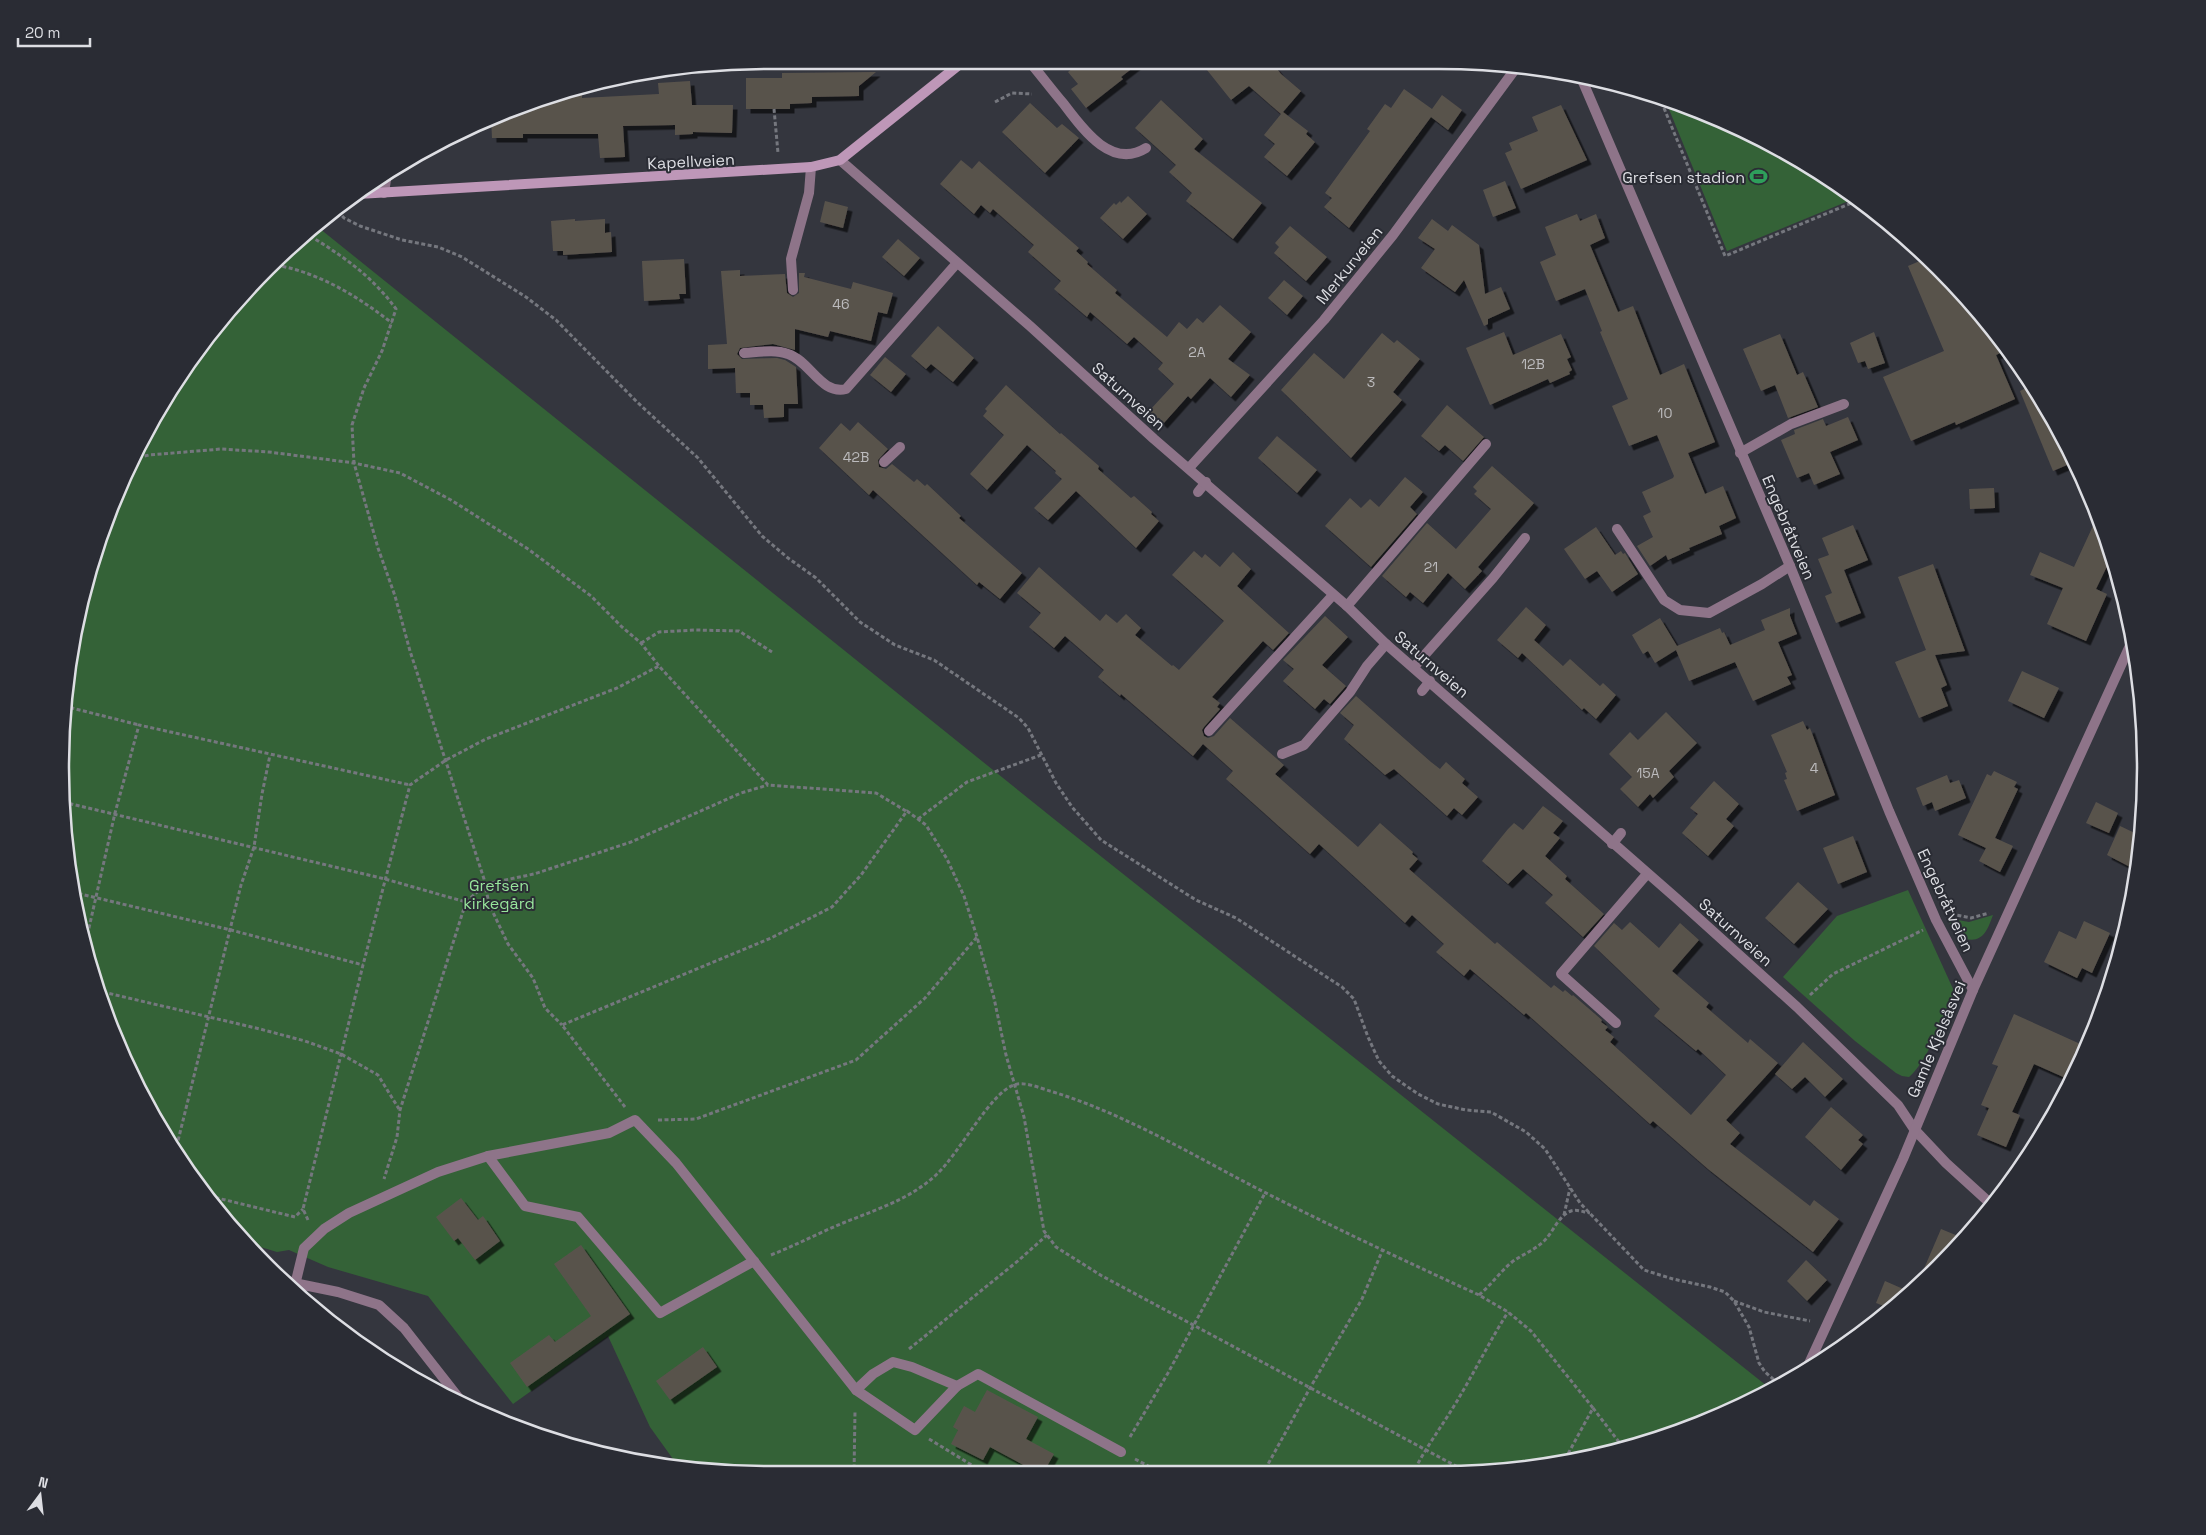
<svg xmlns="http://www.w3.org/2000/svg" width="2206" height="1535" viewBox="0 0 2206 1535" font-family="'Space Grotesk',sans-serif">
<defs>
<filter id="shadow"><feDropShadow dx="4.5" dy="4.5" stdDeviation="0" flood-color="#0009"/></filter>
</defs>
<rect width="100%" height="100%" fill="#34363e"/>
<!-- green -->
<g fill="#346237">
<polygon points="1664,97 1792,155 1851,200 1727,251"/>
<polygon points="319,228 1054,819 1772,1390 1752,1402 1576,1461 1439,1475 767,1475 678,1466 650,1427 608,1336 513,1404 428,1296 328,1267 289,1250 277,1252 247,1243 179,1161 133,1081 74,905 60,768 66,675 114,496 155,414 235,301"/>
<path d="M1908,890l46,101c-5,20 -29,73 -45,86l-7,-1 -6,-3 -41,-32 -72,-64 54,-61z"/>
<path d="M1993,915c-5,14 -10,28 -27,24 -4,-1 -9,-3 -11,-6 -3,-4 -5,-10 -8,-15l22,4z"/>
</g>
<!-- building -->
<g fill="#59534c" filter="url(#shadow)">
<polygon points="1083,60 1143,60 1121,77 1123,79 1086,108 1071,89 1078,84 1068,72"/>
<polygon points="1199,60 1270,60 1281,74 1301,91 1283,112 1308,131 1306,134 1315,142 1287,176 1264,157 1275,144 1264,135 1281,114 1249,86 1231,100"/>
<polygon points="876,72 859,86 859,96 812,97 812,103 790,104 790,109 746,109 746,78 782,78 782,73"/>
<polygon points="690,81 692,105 733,105 732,133 693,132 693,134 675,135 675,125 623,126 625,157 600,158 598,134 523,134 523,138 492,138 491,117 552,95 582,95 582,98 659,94 658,83"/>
<polygon points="1404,89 1432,109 1442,95 1462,110 1448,130 1431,117 1349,228 1324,207 1332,198 1325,193 1370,131 1367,129 1385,104 1391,108"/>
<polygon points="1161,100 1203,139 1194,149 1262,203 1233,239 1186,201 1192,193 1169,172 1176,165 1135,128"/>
<polygon points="1030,103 1057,128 1062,124 1079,138 1045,173 1002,132"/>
<polygon points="1561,105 1587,160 1521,189 1505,153 1512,150 1509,143 1538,131 1532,117"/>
<polygon points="961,160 972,169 979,161 1079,248 1076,251 1088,262 1087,264 1117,290 1115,293 1167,337 1179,322 1187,329 1197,318 1203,323 1220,305 1251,332 1228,359 1250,375 1231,397 1210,378 1191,399 1188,396 1163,424 1149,411 1174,384 1158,369 1163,363 1134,337 1127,344 1090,312 1087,317 1054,289 1061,281 1028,252 1034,245 993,209 990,213 981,205 974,214 940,184"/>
<polygon points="1505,181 1516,208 1493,217 1483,190"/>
<polygon points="1128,196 1147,214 1123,239 1100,218 1114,203 1116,205 1120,201 1121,203"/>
<polygon points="825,201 848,207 843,228 820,222"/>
<polygon points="1577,214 1580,221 1596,214 1605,238 1590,245 1618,312 1633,306 1660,375 1684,364 1715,442 1688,453 1705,494 1723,486 1736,518 1719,526 1722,534 1689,548 1690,550 1668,560 1666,555 1650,566 1637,546 1653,537 1643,516 1651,512 1642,492 1673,478 1674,476 1657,435 1629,446 1612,406 1628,399 1600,332 1602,331 1585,289 1556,301 1540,262 1556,255 1545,227"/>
<polygon points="575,219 575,221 605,219 605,233 611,232 612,252 563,255 563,251 553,251 551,221"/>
<polygon points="1432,219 1448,231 1452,225 1479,245 1485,294 1501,287 1510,309 1488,319 1488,324 1484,326 1464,280 1455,292 1421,268 1435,249 1418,238"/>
<polygon points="1290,226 1327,257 1306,281 1274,253 1279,247 1275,243"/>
<polygon points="898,239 920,258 904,276 882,257"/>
<polygon points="1927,258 1939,267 2007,350 1996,355 2015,399 1956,425 1955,422 1911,441 1883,377 1944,351 1908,266"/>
<polygon points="684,259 686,294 679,294 680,299 644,301 642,261"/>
<polygon points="740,270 740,276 785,274 787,293 793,297 799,293 799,273 805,273 804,277 851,289 853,282 893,293 887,314 878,312 871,341 830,331 828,337 795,329 795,350 773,344 740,348 737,354 742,359 777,358 785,360 796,367 798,404 784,404 784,417 764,418 763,405 750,405 750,393 736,393 735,368 708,369 708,345 727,344 721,271"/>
<polygon points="1284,280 1303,296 1287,315 1268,298"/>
<polygon points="938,326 974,358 953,382 931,364 926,369 911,356"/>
<polygon points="1504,332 1513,355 1561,334 1571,357 1567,359 1572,370 1569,372 1570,374 1550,383 1548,379 1490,405 1466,348"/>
<polygon points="1874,332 1885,363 1868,369 1865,361 1858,363 1850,343"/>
<polygon points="1382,333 1394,343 1397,340 1420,359 1393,392 1402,400 1351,458 1281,390 1314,353 1344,379"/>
<polygon points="1780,334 1797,375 1803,372 1818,407 1788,418 1775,385 1761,391 1743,349"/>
<polygon points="885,357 906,374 891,392 870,375"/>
<polygon points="1006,385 1060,434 1061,433 1099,466 1098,469 1131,498 1134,496 1152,512 1151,514 1159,521 1136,548 1076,491 1048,520 1034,508 1062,479 1055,473 1056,471 1027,445 987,490 970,474 1004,435 983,416 987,411 985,409"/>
<polygon points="2032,385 2074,462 2053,471 2020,391"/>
<polygon points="1447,405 1484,437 1463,461 1445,445 1439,451 1421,436"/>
<polygon points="1848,417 1858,440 1830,452 1840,474 1814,485 1809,473 1797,478 1781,440 1795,434 1794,430 1823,419 1826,426"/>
<polygon points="858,422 888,449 878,460 879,467 886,469 892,464 914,482 917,479 925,486 927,484 961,516 959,518 1022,573 1000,599 979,582 977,585 873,490 869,495 819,448 841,423 850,431"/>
<polygon points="1277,436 1317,470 1297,493 1258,458"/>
<polygon points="1492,466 1534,503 1478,567 1482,571 1465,589 1448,573 1423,603 1410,592 1406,597 1382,576 1427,523 1456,549 1491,509 1474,494 1477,491 1473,487"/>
<polygon points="1405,477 1423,492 1410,507 1417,514 1371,567 1325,526 1350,498 1361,508 1370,499 1379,507"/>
<polygon points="1994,488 1995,508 1970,509 1969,489"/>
<polygon points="2098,515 2111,558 2096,589 2107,594 2086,641 2047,624 2063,588 2030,575 2040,552 2074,567"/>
<polygon points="1853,525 1868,560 1844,570 1861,613 1836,623 1825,596 1832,593 1818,559 1829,555 1822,538"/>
<polygon points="1596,527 1615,555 1621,551 1623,554 1625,553 1638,574 1612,592 1597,571 1585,579 1564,549"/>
<polygon points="1194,551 1202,558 1205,554 1220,567 1233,552 1251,569 1237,586 1289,633 1273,650 1263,641 1212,697 1220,703 1217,707 1220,709 1204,727 1202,730 1204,736 1208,738 1214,736 1230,718 1284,765 1275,774 1358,847 1380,823 1413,852 1412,854 1418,859 1409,869 1495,944 1497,942 1551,988 1554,985 1563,992 1565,990 1572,996 1573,995 1602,1020 1601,1022 1608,1027 1605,1030 1614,1037 1610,1042 1691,1115 1726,1075 1698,1049 1696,1051 1654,1016 1660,1009 1594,946 1614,923 1622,930 1630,922 1659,948 1680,923 1699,940 1672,971 1709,1003 1706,1007 1748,1043 1750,1039 1778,1063 1726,1120 1740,1133 1730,1144 1810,1206 1814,1200 1839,1219 1813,1252 1708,1169 1653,1121 1650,1124 1526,1013 1524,1015 1470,969 1464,976 1436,952 1444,944 1412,915 1405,923 1319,844 1310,854 1226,779 1233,771 1203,744 1193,756 1121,694 1120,696 1098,677 1104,670 1065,636 1054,648 1029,627 1041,613 1017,593 1039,567 1100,621 1106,614 1117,623 1126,614 1141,628 1135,635 1172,666 1173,665 1179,670 1224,621 1172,575"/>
<polygon points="1933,564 1965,651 1935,655 1947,685 1941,688 1948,706 1919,718 1895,662 1926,650 1898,577"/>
<polygon points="1526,607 1546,625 1534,640 1563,666 1570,659 1600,686 1603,683 1616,695 1596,719 1584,708 1582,710 1522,653 1518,658 1497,640"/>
<polygon points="1790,608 1790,616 1797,634 1778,642 1792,675 1787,677 1791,684 1753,701 1735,662 1689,681 1676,650 1655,663 1648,651 1643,654 1632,635 1660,618 1677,646 1720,628 1722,633 1724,632 1730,645 1765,630 1761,620"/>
<polygon points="1325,616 1348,637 1322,665 1346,686 1330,704 1324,699 1315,709 1283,681 1294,669 1283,660"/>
<polygon points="2022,671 2059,688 2044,718 2008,701"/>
<polygon points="1356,696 1431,762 1440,769 1446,762 1465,779 1462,783 1478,797 1462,815 1454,808 1447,816 1394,769 1385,775 1344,739 1354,725 1340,713"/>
<polygon points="1666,712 1697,743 1669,771 1674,777 1653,798 1650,794 1638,807 1620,789 1632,777 1609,754 1630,732 1638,740"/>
<polygon points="1803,721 1807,730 1810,728 1835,795 1797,811 1784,780 1787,779 1785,773 1787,772 1771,735"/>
<polygon points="1994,771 2017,782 2014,787 2018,789 1995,838 2013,846 2000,872 1979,861 1986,848 1958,835 1987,774 1991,776"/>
<polygon points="1947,775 1950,783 1959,780 1966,798 1935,811 1932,802 1923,806 1916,788"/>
<polygon points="1714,781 1739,804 1726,819 1734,826 1708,856 1682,833 1698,814 1690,808"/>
<polygon points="2096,802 2118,813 2109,833 2086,823"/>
<polygon points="1543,806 1563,821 1553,833 1560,838 1545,856 1567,876 1565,879 1604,914 1583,937 1545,903 1553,895 1523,869 1508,884 1482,861 1508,829 1514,823 1523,830"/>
<polygon points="2120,826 2139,835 2136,870 2107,855"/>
<polygon points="1853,836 1867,872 1838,884 1823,848"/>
<polygon points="1798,882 1828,909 1794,944 1765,918"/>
<polygon points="2084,921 2110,933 2092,973 2082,968 2077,978 2044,962 2059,931 2076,939"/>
<polygon points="2014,1014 2087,1047 2070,1080 2034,1064 2012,1112 2020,1115 2006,1147 1977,1135 1989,1108 1981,1105 1998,1066 1992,1064"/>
<polygon points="1803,1042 1843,1079 1825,1097 1805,1077 1792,1089 1775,1074"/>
<polygon points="1831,1107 1863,1135 1858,1140 1863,1144 1841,1170 1805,1137"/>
<polygon points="461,1198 478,1220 483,1216 500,1241 475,1260 458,1238 454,1241 436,1217"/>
<polygon points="1941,1229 1963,1238 1939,1268 1917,1285"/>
<polygon points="581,1245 630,1314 527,1387 510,1363 549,1335 555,1342 591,1316 554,1264"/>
<polygon points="1806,1260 1827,1280 1807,1301 1787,1281"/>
<polygon points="1885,1281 1910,1292 1889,1308 1876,1303"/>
<polygon points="703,1347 717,1367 670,1400 656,1381"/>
<polygon points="987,1390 1038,1417 1026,1439 1054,1454 1042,1475 990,1447 983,1460 951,1444 958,1430 953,1427 964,1406 975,1412"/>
</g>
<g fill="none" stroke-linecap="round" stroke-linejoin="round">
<!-- path -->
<g stroke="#75777e" stroke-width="3" stroke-dasharray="4 2.5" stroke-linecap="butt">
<polyline points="1659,96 1725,256 1854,202"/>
<polyline points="995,102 1012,93 1032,94"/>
<polyline points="774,109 778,153"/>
<polyline points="338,211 344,218 360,226 402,240 438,247 462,257 526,297 556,320 637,402 698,458 762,536 788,558 816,578 860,622 895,645 934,660 1019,718 1028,728 1056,783 1072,807 1101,840 1196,900 1236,918 1342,987 1354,999 1368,1037 1379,1061 1392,1076 1418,1094 1438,1104 1466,1110 1491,1112 1526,1132 1545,1149 1580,1203 1644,1270 1673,1279 1710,1287 1725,1292 1734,1301 1749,1327 1759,1363 1765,1372 1780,1385"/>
<path d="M310,236c33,20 63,41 86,73l-14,42 -18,37 -12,37 2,38 24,85 17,48 15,55 74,228 5,25 19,40 25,34 12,30 17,17"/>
<path d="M276,265c44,8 81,31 116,58"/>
<polyline points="132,459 149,455 221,449 269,452 354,463 400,473 451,500 528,549 591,596 622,627 641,643 659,666"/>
<polyline points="641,643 659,632 695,630 739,631 772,652"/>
<polyline points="64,706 139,725"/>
<polyline points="63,802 385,879 466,902 400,1110 397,1137 384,1179"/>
<polyline points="918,819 967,782 1041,755"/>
<polyline points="72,892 231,930 363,965"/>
<polyline points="466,902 486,884 534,874 631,842 741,793 768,785"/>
<polyline points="1951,914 1971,918 1989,913"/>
<polyline points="86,941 115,813 139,725 410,785"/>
<polyline points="103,992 260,1029 305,1041 341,1054 378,1075 399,1109"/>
<polyline points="1810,995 1833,974 1923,930"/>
<polyline points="625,1107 562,1025 771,938 832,907 861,875 907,811 926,825 947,859 964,896 977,937 994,998 1006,1055 1024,1117 1044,1231 1056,1247 1102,1276 1467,1472"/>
<polyline points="658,1120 696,1119 856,1060 925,998 977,937"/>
<polyline points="175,1153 241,885 254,847 262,794 270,755"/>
<polyline points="209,1196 295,1217 303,1209"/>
<polyline points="1564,1215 1570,1188"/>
<polyline points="308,1220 303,1209 363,965 410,785 446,760 486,739 617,688 659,666 768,785 876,793 906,811"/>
<path d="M771,1255c25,-10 48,-22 72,-32 32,-13 68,-24 94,-49 21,-19 54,-82 77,-89 10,-4 26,3 36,6 76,23 144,65 214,101 71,36 143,70 215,103l29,17 23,19 62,77 -30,55"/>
<path d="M1479,1295c12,-10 21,-23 33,-33 11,-8 23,-12 33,-22 8,-8 14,-25 26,-29 6,-2 12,1 19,2"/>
<polyline points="1734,1301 1764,1312 1810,1321"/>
<polyline points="909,1349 1019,1260 1047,1235"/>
<polyline points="1593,1408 1622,1446"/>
<polyline points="1130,1437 1168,1373 1265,1193"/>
<polyline points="929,1439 975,1467 1000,1475"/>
<polyline points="1135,1459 1165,1475"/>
<polyline points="854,1475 855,1411"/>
<polyline points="1107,1475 1113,1466"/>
<polyline points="1262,1475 1310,1388 1362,1299 1383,1249"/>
<path d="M1412,1475c12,-25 28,-46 42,-69 19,-31 35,-64 54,-94"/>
</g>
<!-- lane -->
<g stroke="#8e7489" stroke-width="10">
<path d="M1028,60c12,14 23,29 35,43 19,25 48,67 83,45"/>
<polyline points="384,193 387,173"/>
<polyline points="793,290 791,259 809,193 811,167"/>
<path d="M744,353c15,-1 31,-4 44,1 22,7 33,41 58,35l111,-126"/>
<polyline points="1740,453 1791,424 1844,404"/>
<polyline points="884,462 900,447"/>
<polyline points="1198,492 1206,482"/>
<polyline points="1617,529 1664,600 1680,610 1709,613 1762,584 1790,566"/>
<polyline points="1347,606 1486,444"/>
<polyline points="1414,667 1493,578 1525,538"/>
<polyline points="1422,691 1430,681"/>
<polyline points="1209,731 1333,595"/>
<polyline points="1282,754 1304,745 1350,692 1367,666 1386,644"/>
<polyline points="1612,844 1621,833"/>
<polyline points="1616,1023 1561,974 1647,874"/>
<polyline points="488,1156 525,1206 578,1217 660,1313 754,1261"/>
<polyline points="280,1278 294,1283 338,1292 379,1305 404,1328 462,1402"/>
<polyline points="294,1289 304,1248 324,1229 349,1213 438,1172 488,1156 609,1133 635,1120 676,1163 856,1390 915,1430 957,1386 978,1374 1121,1452"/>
<polyline points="856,1390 873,1374 893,1362 912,1367 957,1386"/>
</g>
<!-- street -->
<g stroke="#8e7489" stroke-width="10">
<polyline points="1580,75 1790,566 1889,811 1936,920 1973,990"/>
<polyline points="840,160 1030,326 1154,439 1347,606 1386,644 1676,898 1797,1007 1898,1105 1914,1129 1946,1163 1991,1204"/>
<polyline points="1189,468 1324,320 1393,235 1516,68"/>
<polyline points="1806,1370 1903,1159 1973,990 2133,639"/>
</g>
<!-- secondary -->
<polyline stroke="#be97b8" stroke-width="10" points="358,194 811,167 840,160 965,60"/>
</g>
<!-- icons -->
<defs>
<symbol id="stadium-bare" viewBox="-9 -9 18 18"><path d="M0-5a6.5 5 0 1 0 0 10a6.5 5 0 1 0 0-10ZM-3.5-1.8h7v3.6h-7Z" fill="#2e9e5b" stroke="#2a2c34" stroke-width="2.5" paint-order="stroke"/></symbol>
</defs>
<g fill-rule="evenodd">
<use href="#stadium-bare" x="1746" y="164" width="25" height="25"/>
</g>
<g text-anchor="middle" stroke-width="4" stroke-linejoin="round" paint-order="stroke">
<!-- number labels -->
<g font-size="14" fill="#bcbbbd">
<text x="841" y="309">46</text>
<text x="1197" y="357">2A</text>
<text x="1533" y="369">12B</text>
<text x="1371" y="387">3</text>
<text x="1665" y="418">10</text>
<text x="856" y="462">42B</text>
<text x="1431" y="572">21</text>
<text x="1814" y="773">4</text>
<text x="1648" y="778">15A</text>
</g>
<!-- street labels -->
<g font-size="16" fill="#dddee3" stroke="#2a2c34">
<text transform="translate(691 161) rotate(-3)" y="6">Kapellveien</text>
<text transform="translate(1349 265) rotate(-51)" y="6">Merkurveien</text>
<text transform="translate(1129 396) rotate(42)" y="6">Saturnveien</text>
<text transform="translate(1789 527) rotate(67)" y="6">Engebråtveien</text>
<text transform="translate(1432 664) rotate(41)" y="6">Saturnveien</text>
<text transform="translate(1946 900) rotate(65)" y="6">Engebråtveien</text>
<text transform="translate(1736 932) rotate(42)" y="6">Saturnveien</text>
<text transform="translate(1936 1039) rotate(-67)" y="6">Gamle Kjelsåsvei</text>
</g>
<!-- poi labels -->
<g font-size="16" fill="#dddee3" stroke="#2a2c34" text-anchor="end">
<text x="1745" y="183">Grefsen stadion</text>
</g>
<!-- park labels -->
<g font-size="16" fill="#98e59c" stroke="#2a2c34">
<text x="499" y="891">Grefsen<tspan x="499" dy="18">kirkegård</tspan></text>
</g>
</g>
<!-- crop -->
<path d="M0 0H2206V1535H0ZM767 69H1439A698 698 0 0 1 2137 767V768A698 698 0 0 1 1439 1466H767A698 698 0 0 1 69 768V767A698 698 0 0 1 767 69Z" fill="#2a2c34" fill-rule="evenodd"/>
<path fill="none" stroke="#dddee3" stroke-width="2.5" d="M767 69H1439A698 698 0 0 1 2137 767V768A698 698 0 0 1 1439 1466H767A698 698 0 0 1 69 768V767A698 698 0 0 1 767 69Z"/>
<!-- north arrow -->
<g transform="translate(40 1495) rotate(15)" stroke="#2a2c34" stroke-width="4" paint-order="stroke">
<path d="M0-4L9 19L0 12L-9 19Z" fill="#dddee3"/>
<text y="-8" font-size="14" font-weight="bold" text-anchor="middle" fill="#dddee3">N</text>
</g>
<!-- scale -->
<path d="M18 38v8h72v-8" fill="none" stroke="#dddee3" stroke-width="2.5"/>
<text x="25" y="38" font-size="15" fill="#dddee3" stroke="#2a2c34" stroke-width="4" paint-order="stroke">20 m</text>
</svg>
